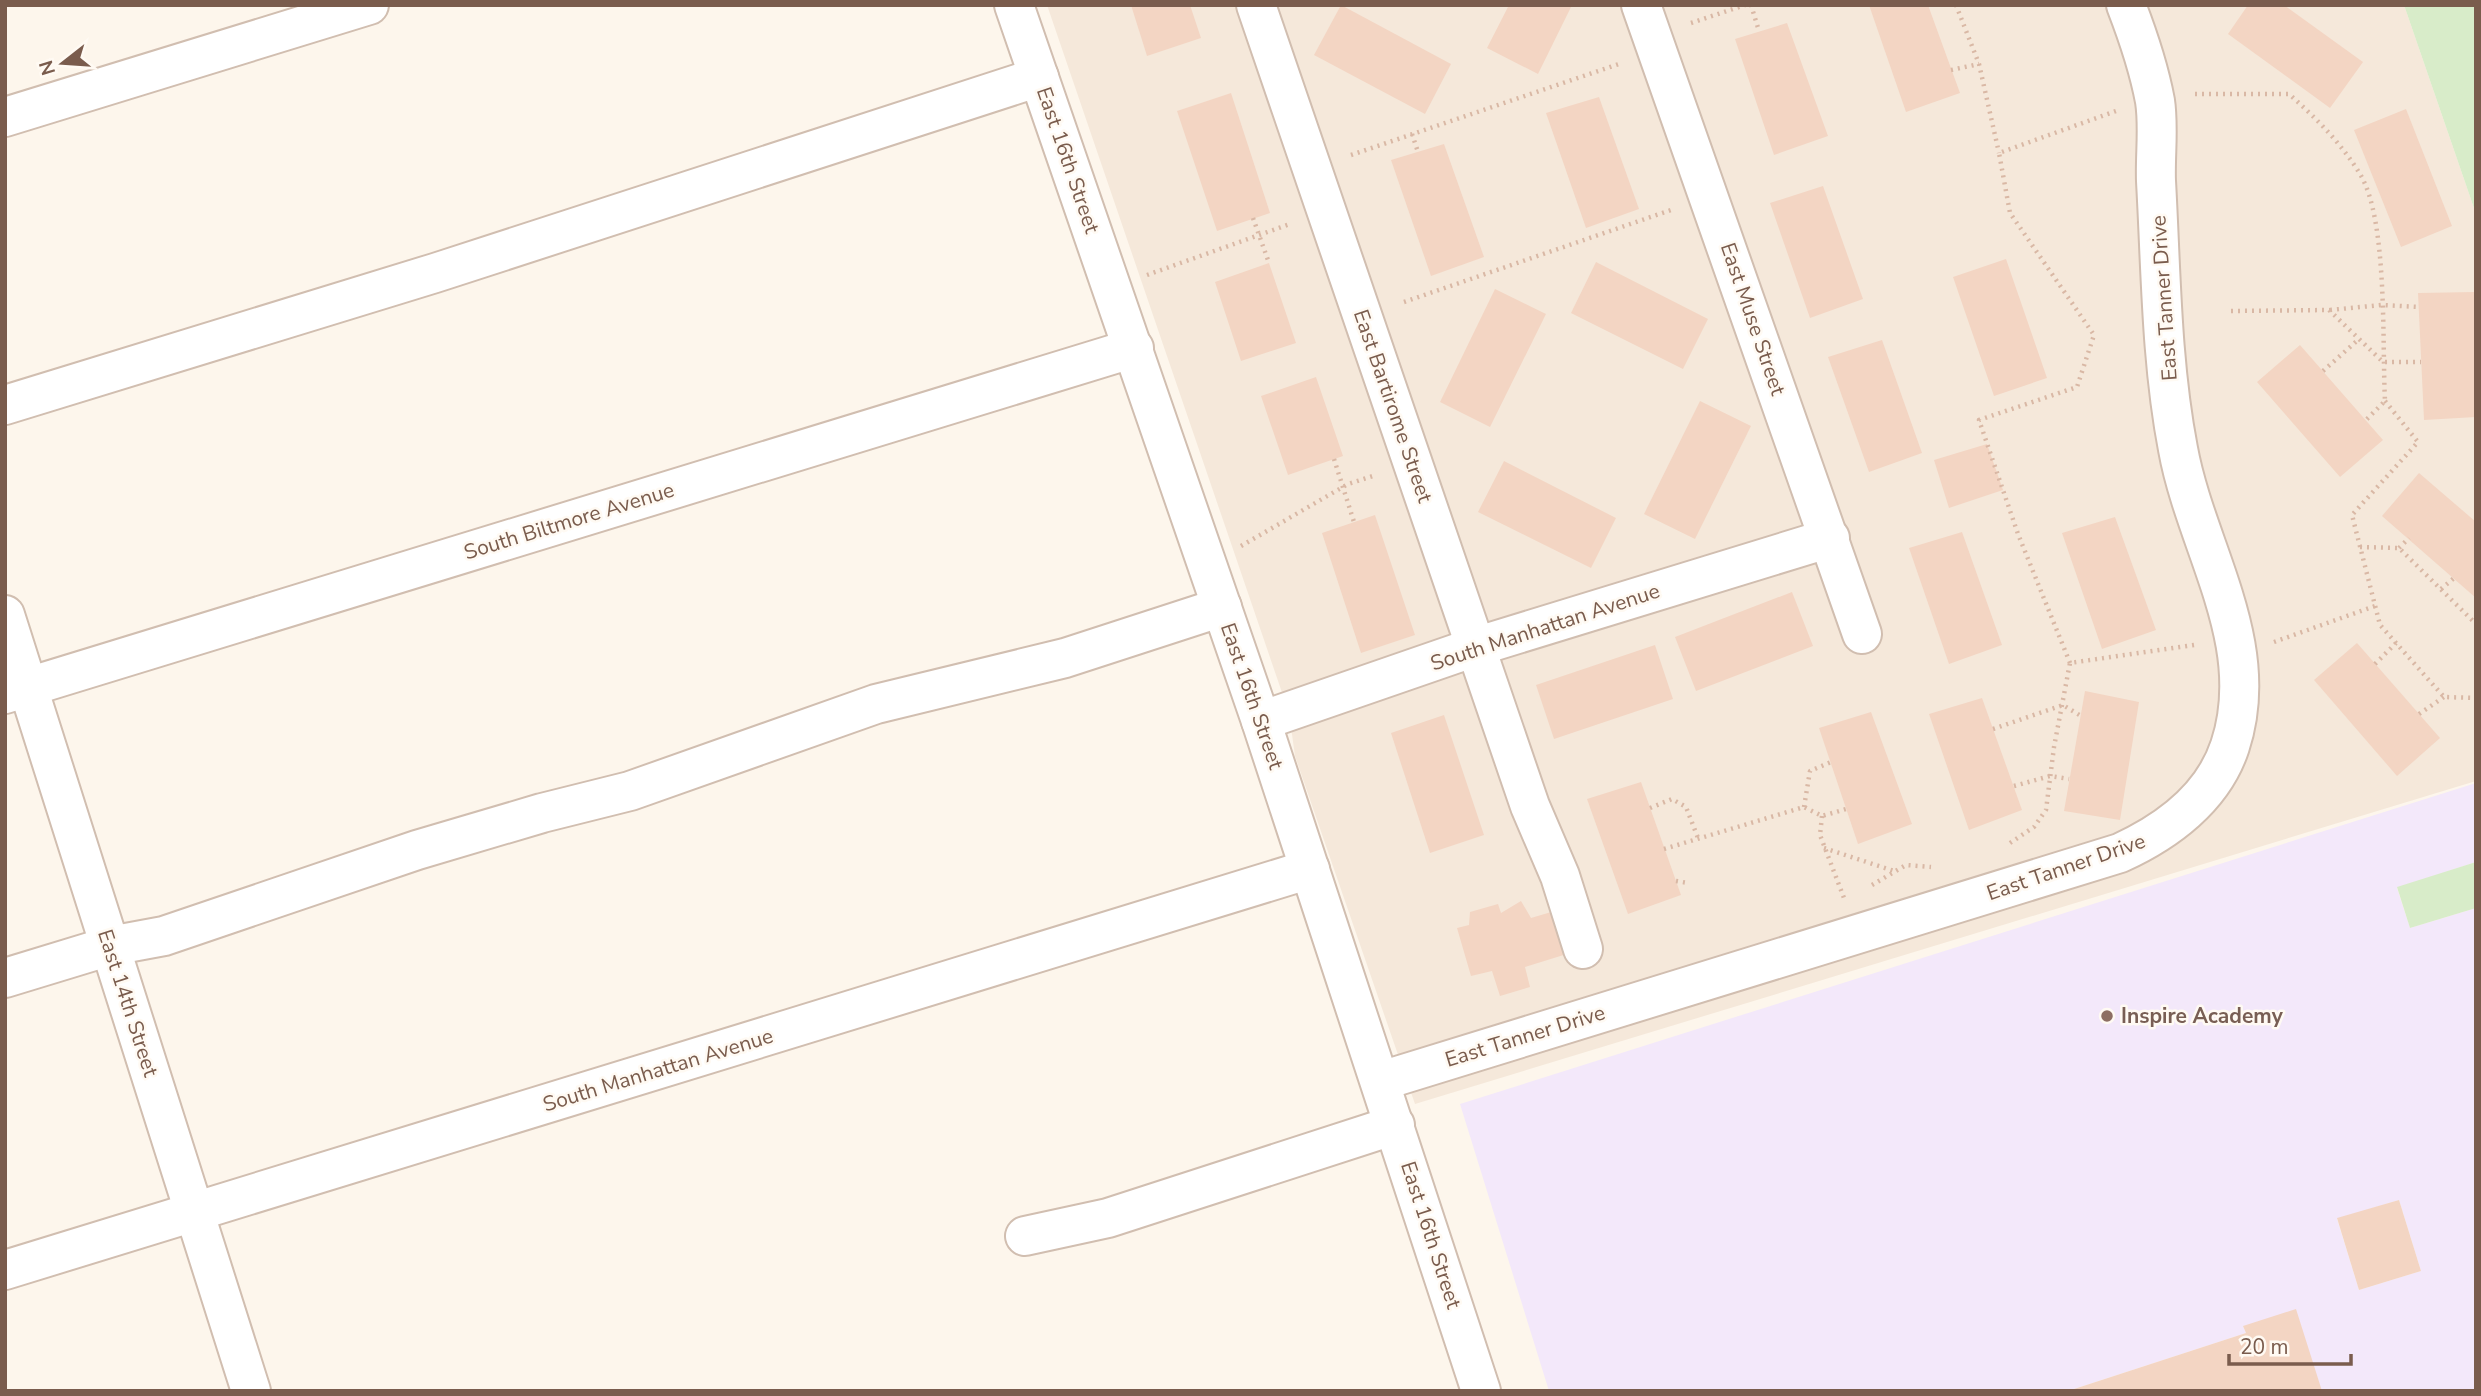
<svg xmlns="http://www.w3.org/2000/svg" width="2481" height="1396" viewBox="0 0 2481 1396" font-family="'Nunito Sans',sans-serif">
<rect width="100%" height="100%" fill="#fdf6ec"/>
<!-- residential -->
<polygon fill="#f5e8da" points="1047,5 2404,5 2476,214 2476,781 1415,1104 1295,756 1289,713"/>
<!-- education -->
<path fill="#f3e8fa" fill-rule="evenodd" d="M2476,783v79l-79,26 13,40 66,-20v483h-154l-79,-65 3,7 -178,58h-519l-89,-287zM2399,1200l22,71 -62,19 -22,-71z"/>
<!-- green -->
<g fill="#d8ecc9">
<polygon points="2404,5 2476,5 2476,214"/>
<polygon points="2476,862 2476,908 2410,928 2397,887"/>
</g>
<!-- building -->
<g fill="#f3d5c3">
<polygon points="1131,5 1190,5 1201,38 1147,56"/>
<polygon points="1341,5 1451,64 1425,114 1314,55"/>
<polygon points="1509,5 1572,5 1538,74 1487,48"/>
<polygon points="1869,5 1928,5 1960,93 1906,112"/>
<polygon points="2248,5 2284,5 2363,62 2330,108 2228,34"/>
<polygon points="1787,23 1828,136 1774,155 1735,39"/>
<polygon points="1231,93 1270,213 1217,231 1177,111"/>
<polygon points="1599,97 1639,209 1586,228 1546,113"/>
<polygon points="2406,109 2452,226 2401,247 2354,130"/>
<polygon points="1444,144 1484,257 1431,276 1391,160"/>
<polygon points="1823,186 1863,299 1810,318 1770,203"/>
<polygon points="2006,259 2047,378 1994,396 1953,277"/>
<polygon points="1596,262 1708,319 1683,369 1571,313"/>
<polygon points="1269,263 1296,343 1241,361 1215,282"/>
<polygon points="1495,289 1546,314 1490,427 1440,402"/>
<polygon points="2475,292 2476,417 2424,420 2418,293"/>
<polygon points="1882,340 1922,453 1869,472 1828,357"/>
<polygon points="2300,345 2383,440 2340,477 2257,382"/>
<polygon points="1316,377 1343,456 1288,475 1261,396"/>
<polygon points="1700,401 1751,426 1695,539 1644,514"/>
<polygon points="1987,444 2003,490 1949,508 1934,460"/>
<polygon points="1504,461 1616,518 1591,568 1478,512"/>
<polygon points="2419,473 2476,522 2476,598 2382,516"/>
<polygon points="1375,515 1415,635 1361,653 1322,533"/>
<polygon points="2115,517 2156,630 2102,649 2062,533"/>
<polygon points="1962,532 2002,645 1949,664 1909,548"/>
<polygon points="1792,592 1813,646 1696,691 1675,637"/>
<polygon points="2357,643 2440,738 2397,776 2314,680"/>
<polygon points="1655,645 1673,699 1554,739 1536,685"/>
<polygon points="2085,691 2139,702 2120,820 2064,811"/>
<polygon points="1982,698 2022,810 1969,830 1929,714"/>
<polygon points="1871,712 1912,824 1858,844 1819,728"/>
<polygon points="1444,715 1484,835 1430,853 1391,733"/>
<polygon points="1641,782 1681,895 1628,914 1587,799"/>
<polygon points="1521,901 1531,918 1558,910 1570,953 1525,967 1530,987 1500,996 1492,971 1471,976 1457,928 1469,925 1470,912 1498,904 1501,913"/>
<polygon points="2399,1200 2421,1271 2359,1290 2337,1218"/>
<polygon points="2296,1309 2322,1391 2068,1391 2246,1333 2243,1326"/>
</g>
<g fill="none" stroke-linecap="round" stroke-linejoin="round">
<defs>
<g id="minor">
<polyline points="1014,5 1261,721 1481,1391"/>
<polyline points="1256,5 1530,806 1560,876 1583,949"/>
<polyline points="1641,5 1862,634"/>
<polyline points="5,117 369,5"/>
<polyline points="5,405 435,273 1039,77"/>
<polyline points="5,615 251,1391"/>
<polyline points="5,694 1134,348"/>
<polyline points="1261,721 1475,647 1830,538"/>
<polyline points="5,978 110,946 164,936 417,850 542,813 630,791 876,704 1065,658 1222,607"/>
<path d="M1381,1081l739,-228c46,-21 93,-55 110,-107 34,-103 -34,-198 -52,-297 -17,-88 -17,-179 -22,-268 -1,-26 3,-54 -1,-80 -6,-32 -17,-65 -29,-96"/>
<polyline points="1025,1236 1108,1218 1395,1125"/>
<polyline points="5,1270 1310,869"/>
</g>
</defs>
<!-- minor casing -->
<use href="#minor" stroke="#d1beb0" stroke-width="42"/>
<!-- path -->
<g stroke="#d9b8a5" stroke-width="4.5" stroke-dasharray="2 5" stroke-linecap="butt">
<polyline points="1751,5 1759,31"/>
<polyline points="1956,5 1979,64 1999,153"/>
<polyline points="1691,23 1745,5"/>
<polyline points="1951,70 1979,64"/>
<path d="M2195,94h94c27,24 52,49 71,80 28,46 22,170 25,227l-19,19"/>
<polyline points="1412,134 1418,152"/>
<polyline points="1351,155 1619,64"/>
<polyline points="1253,218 1269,263"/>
<polyline points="1147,275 1290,224"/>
<polyline points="1404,302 1671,210"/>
<polyline points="2330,310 2381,305 2419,307"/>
<polyline points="2231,311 2329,310 2383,362 2421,362"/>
<polyline points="2323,371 2359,339"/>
<polyline points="2385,401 2418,442 2352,515 2380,625 2444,697 2476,698"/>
<polyline points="1334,459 1354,522"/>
<polyline points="1241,546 1348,484 1376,475"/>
<polyline points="2360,547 2399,548 2476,624"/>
<polyline points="2399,548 2409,538"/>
<polyline points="2441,589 2454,578"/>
<polyline points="2274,642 2375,606"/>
<polyline points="2070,663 2018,534 1979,420 2077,387 2094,335 2010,213 1999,153 2116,111"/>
<polyline points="2375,664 2396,643"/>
<polyline points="2419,714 2444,697"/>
<polyline points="1993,729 2063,705 2081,716"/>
<polyline points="2014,786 2050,776 2069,779"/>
<polyline points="1804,807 1810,771 1831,762"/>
<polyline points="1650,808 1672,799 1686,807 1698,838"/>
<polyline points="1822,816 1820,835 1844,898"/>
<polyline points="2010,843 2034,827 2046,810 2054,747 2070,663 2194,645"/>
<polyline points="1824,848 1894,871"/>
<polyline points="1664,849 1804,807 1822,816 1846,809"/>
<polyline points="1676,881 1688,883"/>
<polyline points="1872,885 1906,865 1931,867"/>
</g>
<!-- minor -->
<use href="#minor" stroke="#fff" stroke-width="38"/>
</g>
<!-- markers -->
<circle fill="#8d6e63" stroke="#fffaf3" stroke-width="2.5" cx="2107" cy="1016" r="7"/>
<g text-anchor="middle" stroke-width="5" stroke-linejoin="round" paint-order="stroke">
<!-- street labels -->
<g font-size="21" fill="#7a5c4d" stroke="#fffaf3">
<text transform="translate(1068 160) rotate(71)" y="7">East 16th Street</text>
<text transform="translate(2164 298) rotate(-94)" y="7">East Tanner Drive</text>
<text transform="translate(1753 319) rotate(71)" y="7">East Muse Street</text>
<text transform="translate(1393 406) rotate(71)" y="7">East Bartirome Street</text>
<text transform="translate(569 521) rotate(-17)" y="7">South Biltmore Avenue</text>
<text transform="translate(1545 627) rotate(-18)" y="7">South Manhattan Avenue</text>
<text transform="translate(1252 696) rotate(71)" y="7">East 16th Street</text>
<text transform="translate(2066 867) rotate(-19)" y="7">East Tanner Drive</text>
<text transform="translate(128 1003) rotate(72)" y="7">East 14th Street</text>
<text transform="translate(1525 1036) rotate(-17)" y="7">East Tanner Drive</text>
<text transform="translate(658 1070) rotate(-17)" y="7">South Manhattan Avenue</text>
<text transform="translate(1431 1235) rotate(72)" y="7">East 16th Street</text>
</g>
<!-- education labels -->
<g font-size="21" font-weight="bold" fill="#785e54" stroke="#fffaf3" text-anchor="start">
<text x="2121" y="1023">Inspire Academy</text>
</g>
</g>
<!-- border -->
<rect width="2481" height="1396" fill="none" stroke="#7a5c4d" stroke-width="14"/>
<!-- north arrow -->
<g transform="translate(63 63) rotate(253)" stroke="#fffaf3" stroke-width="5" paint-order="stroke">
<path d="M0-5L12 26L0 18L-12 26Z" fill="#7a5c4d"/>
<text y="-10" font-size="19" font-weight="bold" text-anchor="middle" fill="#7a5c4d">N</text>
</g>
<!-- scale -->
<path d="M2229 1354v10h122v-10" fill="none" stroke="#7a5c4d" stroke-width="3.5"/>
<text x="2240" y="1354" font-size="21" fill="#7a5c4d" stroke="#fffaf3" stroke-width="5" paint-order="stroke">20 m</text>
</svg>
